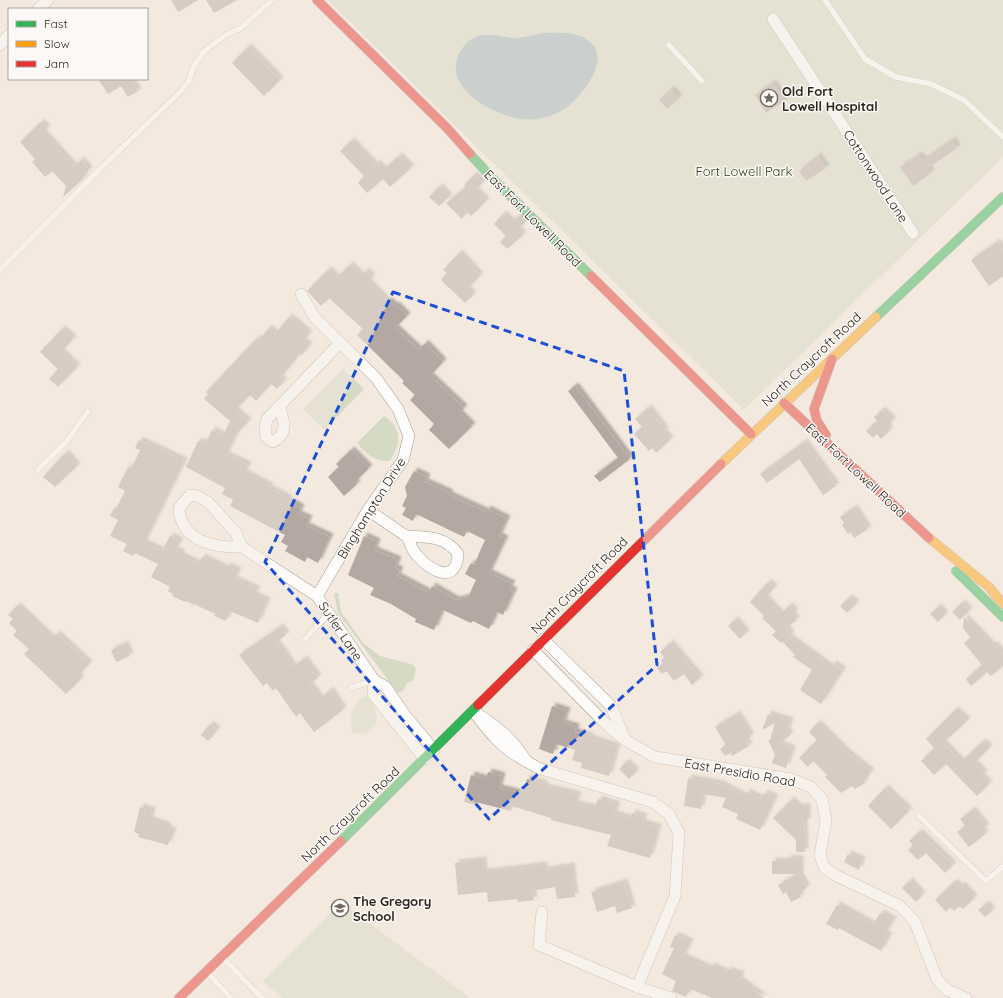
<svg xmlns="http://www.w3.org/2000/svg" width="1003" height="998" viewBox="0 0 1003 998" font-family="Quicksand,sans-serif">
<defs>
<filter id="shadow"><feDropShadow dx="3.5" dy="-3.5" stdDeviation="1" flood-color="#0004"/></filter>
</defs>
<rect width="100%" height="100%" fill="#f3e9de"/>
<!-- green -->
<g fill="#d5dac5">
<polygon points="328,0 1003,0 1003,157 744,410"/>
<polygon points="343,369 364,389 324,430 303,409"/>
<path d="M384,416c18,11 18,30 5,45 -16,0 -22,-7 -32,-18z"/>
<polygon points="334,593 338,593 341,612 364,644 380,656 414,665 416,670 413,680 407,683 403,691 398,693 338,613"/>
<path d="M366,696c11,9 11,15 10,29l-9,9 -14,-1c-4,-16 -2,-20 7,-35z"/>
<polygon points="341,902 470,998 282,998 263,981"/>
</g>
<!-- water -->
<path fill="#9cb1ba" d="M543,33c17,0 34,-2 47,9 22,17 -9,55 -24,66 -8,5 -20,10 -29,11 -16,2 -29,-2 -44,-9 -14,-6 -28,-17 -35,-31 -8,-17 6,-42 25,-44 10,-1 21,2 30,3 10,0 20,-3 30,-5z"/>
<!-- building -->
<g fill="#b3a8a2" filter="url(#shadow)">
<polygon points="171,0 198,0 178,12"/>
<polygon points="206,0 237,0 214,13"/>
<polygon points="248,47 280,80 264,96 232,63"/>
<polygon points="98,79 132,79 130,80 138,91 128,97 121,86 108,94"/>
<polygon points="773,83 785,101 766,113 755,95"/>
<polygon points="671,89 679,98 667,109 659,100"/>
<polygon points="41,122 47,129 43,133 74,167 81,160 89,170 83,176 84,178 63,197 66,186 52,171 45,177 32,162 35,159 20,142"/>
<polygon points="952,140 957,148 928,168 931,173 913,186 900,167 919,155 923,160"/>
<polygon points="351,141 375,166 377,163 383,170 399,156 411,168 390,187 383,179 367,193 358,183 364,176 340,151"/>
<polygon points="818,156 826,168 806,181 799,171"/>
<polygon points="474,175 483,183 475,190 486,201 471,216 467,212 462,219 446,203 466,187 464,185"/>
<polygon points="439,187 449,197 439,206 429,197"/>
<polygon points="503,214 512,222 518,216 524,223 518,230 523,235 507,249 500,242 506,236 494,224"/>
<polygon points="997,242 1003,251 1003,276 989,286 971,260"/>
<polygon points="459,253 480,276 467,289 473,295 465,303 441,280 447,273 443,270"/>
<polygon points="350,265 361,276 366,271 372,278 368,282 388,303 389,301 394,306 396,305 407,316 395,328 419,350 425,343 443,362 430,376 464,408 459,413 472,426 449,449 429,430 434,424 410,400 415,395 402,383 404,381 357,335 363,329 329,298 321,306 307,291 328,270 336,278"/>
<polygon points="289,317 309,334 303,341 309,346 302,355 300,354 280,378 284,381 277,389 271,384 256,401 250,395 235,410 248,422 236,434 226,455 248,465 244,473 270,486 268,488 288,498 287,500 301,508 298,514 309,519 306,526 330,537 318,563 307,557 305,562 285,551 288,546 281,542 285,535 230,506 233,500 222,494 225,488 186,467 198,441 205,444 212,430 223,436 230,421 204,399 208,394 206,392 257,338 259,340 269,328 275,334"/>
<polygon points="62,329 73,339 61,352 77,367 58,387 49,379 58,369 40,352"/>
<polygon points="575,386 630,459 600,482 594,476 618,458 568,391"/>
<polygon points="648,408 665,430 663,432 670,440 656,453 652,448 649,451 634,434 642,427 635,419"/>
<polygon points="882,410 893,421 887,426 890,430 881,439 877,434 873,438 866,431 877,421 874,417"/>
<polygon points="139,440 184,461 144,543 162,551 170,536 180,541 175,550 181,553 181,556 198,564 202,557 226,569 227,566 238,571 234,579 257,590 254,595 267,601 258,623 230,611 226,621 214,616 215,614 194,604 194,605 186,601 185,602 172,596 173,594 168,591 170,587 151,577 158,564 135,553 133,556 123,551 127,544 110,536 118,520 110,516 114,508 116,509 125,491 118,487 128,467 131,469 140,450 135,448"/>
<polygon points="804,442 836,486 823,495 799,459 767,483 760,474"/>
<polygon points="351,450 369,468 355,482 357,484 344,496 328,477 339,467 336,464"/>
<polygon points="65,453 77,466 55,487 43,477"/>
<polygon points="414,471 427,477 425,482 450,493 449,495 486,512 487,509 507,519 499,536 505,539 489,573 512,584 509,589 514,591 503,615 497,612 489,629 473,621 471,623 443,610 434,630 415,622 416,619 391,604 370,595 374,588 348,575 364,536 377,542 374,550 398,560 395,568 400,570 397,576 429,593 432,586 456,600 468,597 476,580 465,574 471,563 474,565 485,540 467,531 464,537 416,514 413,521 402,515 406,508 402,506 407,496 405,487"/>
<polygon points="854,508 868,529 854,538 850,532 848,534 842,525 844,523 840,517"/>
<polygon points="768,582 774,588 765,598 780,614 789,606 795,612 792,615 797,620 786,628 791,634 788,637 831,668 833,664 843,670 821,704 800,690 812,670 793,657 795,655 783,642 781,643 772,635 776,631 762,618 764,616 750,602"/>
<polygon points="849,598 856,604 847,613 840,606"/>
<polygon points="962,603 969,611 960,620 952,612"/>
<polygon points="17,606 52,639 57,634 89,664 78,676 81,679 66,694 24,654 29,649 13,635 17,631 9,623 13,619 8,615"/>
<polygon points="938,607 945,615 938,622 930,614"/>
<polygon points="964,617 992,646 995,645 1003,655 1003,666 991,676 987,672 971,686 966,679 982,665 964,643 971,638 963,628"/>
<polygon points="735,620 746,633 740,639 728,626"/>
<polygon points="280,627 286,635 276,642 293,667 304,659 318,678 309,684 320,699 330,690 343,710 314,732 300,713 296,717 276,688 273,691 267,683 263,686 239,655"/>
<polygon points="670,643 700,678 692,685 684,674 674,681 666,671 662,674 657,668 663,663 661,660 664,657 660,652"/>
<polygon points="125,644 130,656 116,662 111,650"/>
<polygon points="552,706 567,711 563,723 576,727 575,732 590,736 589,738 617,747 609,776 581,768 582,763 572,760 575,750 556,744 553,754 539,749"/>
<polygon points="955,710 967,721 943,743 961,762 982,742 989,748 974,763 984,773 981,776 989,784 977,796 946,764 934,775 921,761 934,748 926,739"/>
<polygon points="737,714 751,737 745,741 749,746 732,756 731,753 725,756 720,749 726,745 715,727"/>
<polygon points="768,714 790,721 787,731 790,735 779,744 792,749 786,768 772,763 775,755 768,740 770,740 775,723 762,730"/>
<polygon points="817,723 845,751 871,772 864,780 865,783 855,789 852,786 841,793 825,777 827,775 813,761 808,767 799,758 817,740 809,732"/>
<polygon points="210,724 217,730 208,741 201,735"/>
<polygon points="626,762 636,772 629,779 619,769"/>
<polygon points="488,772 502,776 499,788 523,794 527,779 544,784 544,787 578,795 575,804 595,808 598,799 617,805 614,814 630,819 632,813 644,817 642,823 658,827 650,858 607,846 611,835 551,820 551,818 512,806 511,811 476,802 476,805 464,802 471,775 486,779"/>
<polygon points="688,778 720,784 745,797 746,792 761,799 764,793 775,798 760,830 736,819 738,814 722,807 726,798 703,794 701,809 684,806"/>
<polygon points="885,788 909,811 891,829 868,806"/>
<polygon points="791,800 798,807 807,807 807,822 804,822 805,852 796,852 796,840 773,818"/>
<polygon points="140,807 152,811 150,820 168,826 167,829 173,831 168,845 138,837 139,834 134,832"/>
<polygon points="972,810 986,827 982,830 985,834 969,847 957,832 965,826 960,819"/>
<polygon points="919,832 953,865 945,873 926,853 918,860 908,850 913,845 909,841"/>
<polygon points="848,854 862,860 859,870 844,862"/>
<polygon points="788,858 800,859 800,874 799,874 807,888 799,893 801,897 791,902 786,892 783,894 778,885 797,874 772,874 772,861 788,861"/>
<polygon points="483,860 484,872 544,865 544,870 571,866 575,897 557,899 555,887 532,891 534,900 518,902 517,899 488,902 487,892 458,895 455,863"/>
<polygon points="909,881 922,895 916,902 902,888"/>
<polygon points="624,882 632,908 617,913 615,906 597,912 591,892"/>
<polygon points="954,882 959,887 962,885 974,898 963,909 959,906 954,911 950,907 946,912 935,900"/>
<polygon points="986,904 992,911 985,917 978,910"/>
<polygon points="837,905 873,925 880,913 893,920 885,934 889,936 881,951 839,928 838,930 826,924"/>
<polygon points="675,935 690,942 683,957 710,969 711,966 727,973 728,970 741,975 739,980 764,998 712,998 690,989 686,997 672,991 676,981 662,974 674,948 670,947"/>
</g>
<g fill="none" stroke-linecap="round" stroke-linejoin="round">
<defs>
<g id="lane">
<polyline points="825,0 865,59 896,77 931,84 964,100 1003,137"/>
<polyline points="669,45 702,81"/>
<polyline points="0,270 104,165 179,93 189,81 193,68 203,52 226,35 241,28 272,0"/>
<polyline points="38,470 67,441 88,411"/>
<polyline points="305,639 329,613"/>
<polyline points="351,688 374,680"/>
<polyline points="919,816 986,881 1003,866"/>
<polyline points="222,957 262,998"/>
<polyline points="207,972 231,998"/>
</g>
<g id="street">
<polyline points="38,9 48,0"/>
<polyline points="773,19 913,233"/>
<polyline points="0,45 9,35"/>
<polyline points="301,294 315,318 376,378 398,409 409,436 403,460 368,510 317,596"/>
<path d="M279,406c5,14 10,27 -6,36l-7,-5 -1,-9 2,-9 73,-76"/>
<polyline points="368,510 406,536"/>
<path d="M406,536c20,1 40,0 52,18 -2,35 -34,13 -45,-4 -2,-4 -4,-10 -7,-14z"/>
<path d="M242,547c-27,1 -61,-5 -63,-39l11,-13 7,1 11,6 28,31 6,14 75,49 57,84"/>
<polyline points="543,639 611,706 625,739"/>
<polyline points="533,650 606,724 625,740 655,757 791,779 811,787 822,799 826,821 820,855 824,867 835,875 900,906 915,922 937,979 947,990 966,998"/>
<path d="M473,711c22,14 40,27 53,50 -24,-12 -37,-29 -53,-50z"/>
<polyline points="425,759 373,694 374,680 386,687 405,715 434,750"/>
<polyline points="526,761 538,768 653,802 669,814 679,833 675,896 637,987"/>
<polyline points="542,912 539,945 637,987 671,998"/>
</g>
<g id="fast">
<polyline points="470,154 492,178 591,276"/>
<polyline points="876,317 1003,197"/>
<polyline points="956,571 1003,617"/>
<polyline points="341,841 478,705"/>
</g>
<g id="slow">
<polyline points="721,464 876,317"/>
<polyline points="929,538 989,587 1003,604"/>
</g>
<g id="jam">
<polyline points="317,0 447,128 470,154"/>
<polyline points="591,276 751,434"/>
<polyline points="784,403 929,538"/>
<polyline points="826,435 817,421 814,409 832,359"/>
<polyline points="478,705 721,464"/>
<polyline points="179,998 341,841"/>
</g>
</defs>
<!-- lane casing -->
<use href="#lane" stroke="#a69e96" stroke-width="6"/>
<!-- street casing -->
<use href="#street" stroke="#a69e96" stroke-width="12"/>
<!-- fast casing -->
<use href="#fast" stroke="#a69e96" stroke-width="10"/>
<!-- slow casing -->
<use href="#slow" stroke="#a69e96" stroke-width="10"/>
<!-- jam casing -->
<use href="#jam" stroke="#a69e96" stroke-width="10"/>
<!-- lane -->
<use href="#lane" stroke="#fdfcfa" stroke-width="5.5"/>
<!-- street -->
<use href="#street" stroke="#fdfcfa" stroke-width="11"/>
<!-- fast -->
<use href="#fast" stroke="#30b455" stroke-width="9"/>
<!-- slow -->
<use href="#slow" stroke="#ff9f0a" stroke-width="9"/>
<!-- jam -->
<use href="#jam" stroke="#e5322d" stroke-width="9"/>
</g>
<!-- marked area -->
<path d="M0 0H1003V998H0ZM393,292l231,79 33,294 -168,154 -224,-257z" fill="#f3e9de" fill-opacity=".55" fill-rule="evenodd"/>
<path fill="none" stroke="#1d4ed8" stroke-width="3" stroke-dasharray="8 5" stroke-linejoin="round" d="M393,292l231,79 33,294 -168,154 -224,-257z"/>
<!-- icons -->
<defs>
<symbol id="sight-ring" viewBox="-11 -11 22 22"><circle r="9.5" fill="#fdf9f6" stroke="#716a61" stroke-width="1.5"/><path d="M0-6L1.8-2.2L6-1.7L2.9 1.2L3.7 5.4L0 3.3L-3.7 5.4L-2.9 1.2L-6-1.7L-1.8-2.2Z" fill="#716a61"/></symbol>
<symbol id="school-ring" viewBox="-11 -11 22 22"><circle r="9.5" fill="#fdf9f6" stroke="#716a61" stroke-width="1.5"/><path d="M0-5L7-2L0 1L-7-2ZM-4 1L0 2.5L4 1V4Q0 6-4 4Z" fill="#716a61"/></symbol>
</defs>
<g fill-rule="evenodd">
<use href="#sight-ring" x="759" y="88" width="20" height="20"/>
<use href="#school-ring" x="330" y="898" width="20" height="20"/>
</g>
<g text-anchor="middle" stroke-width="3" stroke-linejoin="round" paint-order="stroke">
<!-- poi labels -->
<g font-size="13" font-weight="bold" fill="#2b251d" stroke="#fdf9f6" text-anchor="start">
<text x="782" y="96">Old Fort<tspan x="782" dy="15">Lowell Hospital</tspan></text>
<text x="353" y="906">The Gregory<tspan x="353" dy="15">School</tspan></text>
</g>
<!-- park labels -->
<g font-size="13" fill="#2b4316" stroke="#fdf9f6">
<text x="744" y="176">Fort Lowell Park</text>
</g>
<!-- street labels -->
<g font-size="13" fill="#2b251d" stroke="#fdf9f6">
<text transform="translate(876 176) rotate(57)" y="5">Cottonwood Lane</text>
<text transform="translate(533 218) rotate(45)" y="5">East Fort Lowell Road</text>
<text transform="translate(811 359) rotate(-43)" y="5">North Craycroft Road</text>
<text transform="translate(856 470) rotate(43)" y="5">East Fort Lowell Road</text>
<text transform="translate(371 508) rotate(-58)" y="5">Binghampton Drive</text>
<text transform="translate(579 585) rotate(-45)" y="5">North Craycroft Road</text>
<text transform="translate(341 631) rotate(56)" y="5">Sutler Lane</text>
<text transform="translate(740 772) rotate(10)" y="5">East Presidio Road</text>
<text transform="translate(350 814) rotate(-44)" y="5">North Craycroft Road</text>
</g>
</g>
<!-- legend -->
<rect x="8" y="8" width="140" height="72" fill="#fdf9f6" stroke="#a9a49f"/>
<rect x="16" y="21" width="20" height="6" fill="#30b455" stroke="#a9a49f"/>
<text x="44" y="28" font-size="12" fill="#2b251d">Fast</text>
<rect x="16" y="41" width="20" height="6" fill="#ff9f0a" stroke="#a9a49f"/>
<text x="44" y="48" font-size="12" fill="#2b251d">Slow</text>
<rect x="16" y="61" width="20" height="6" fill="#e5322d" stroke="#a9a49f"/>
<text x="44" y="68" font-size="12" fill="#2b251d">Jam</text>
</svg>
